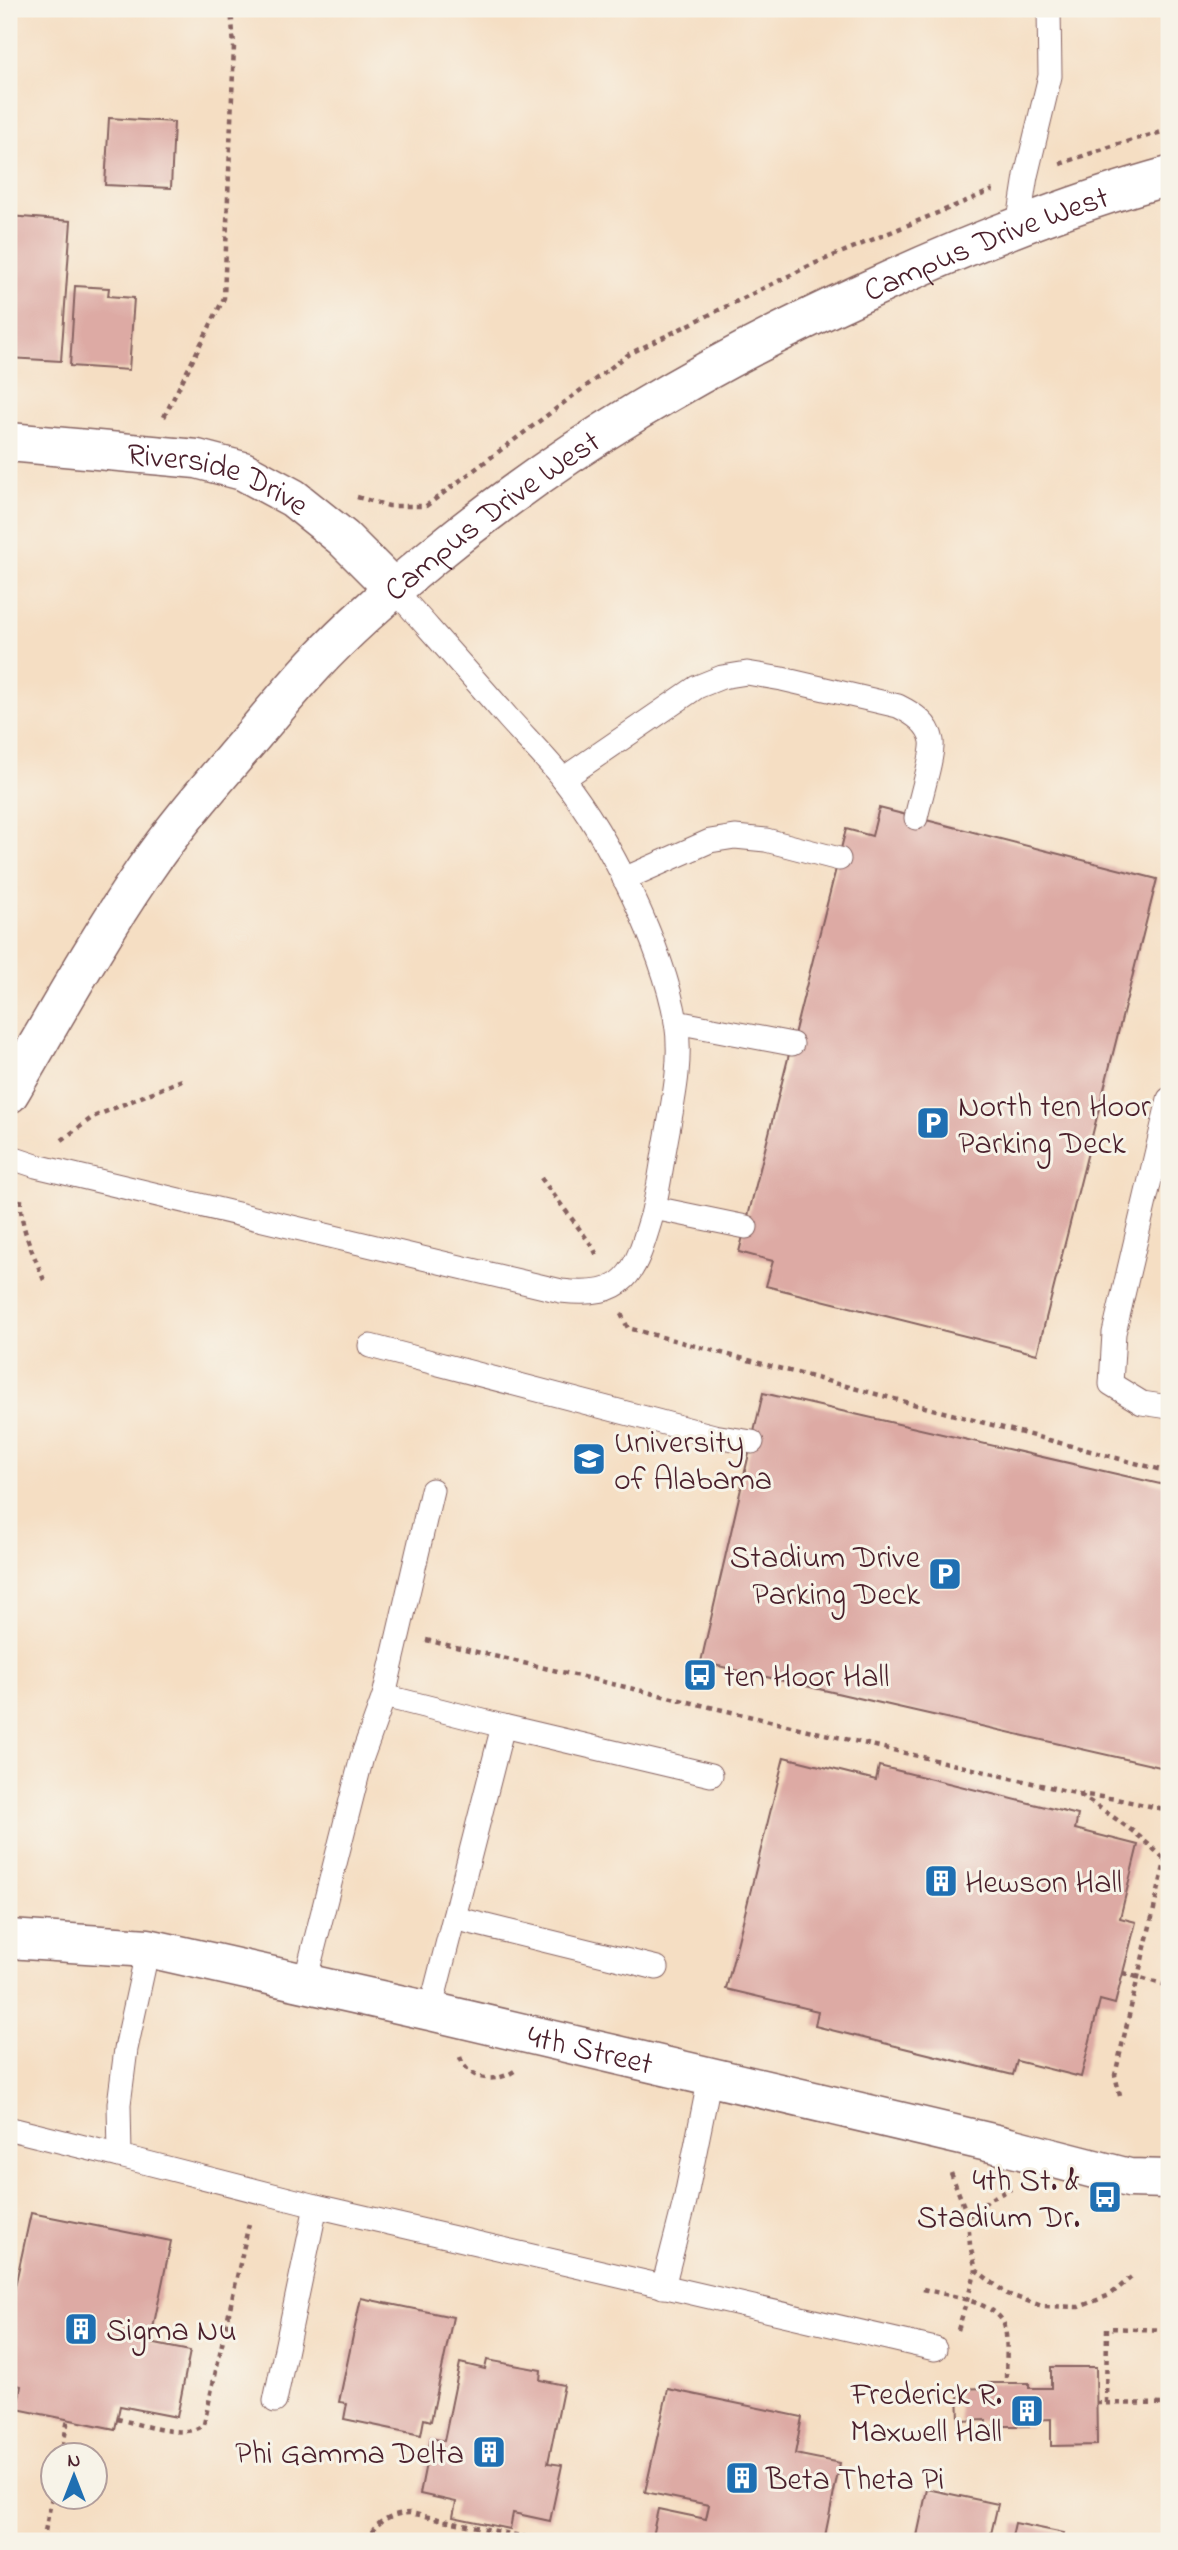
<svg xmlns="http://www.w3.org/2000/svg" width="1178" height="2550" viewBox="0 0 1178 2550" font-family="'Indie Flower',sans-serif">
<rect width="100%" height="100%" fill="#f7f3e8"/>
<filter id="ink" filterUnits="userSpaceOnUse"><feTurbulence type="fractalNoise" baseFrequency=".0143" numOctaves="2"/><feDisplacementMap in="SourceGraphic" scale="14" xChannelSelector="R" yChannelSelector="G"/><feConvolveMatrix kernelMatrix="1 2 1 2 8 2 1 2 1" color-interpolation-filters="sRGB"/></filter>
<filter id="wash" filterUnits="userSpaceOnUse"><feTurbulence type="fractalNoise" baseFrequency=".00686" numOctaves="4" result="noise"/><feDisplacementMap in="SourceGraphic" scale="28" xChannelSelector="R" yChannelSelector="G"/><feGaussianBlur stdDeviation="1.57" result="paint"/><feColorMatrix in="noise" values="0 0 0 0 0 0 0 0 0 0 0 0 0 0 0 0 0 1.4 0 .05"/><feComposite in="paint" operator="in"/></filter>
<g filter="url(#wash)">
<rect width="100%" height="100%" fill="#f5dec3"/>
<g id="blocks">
<!-- building -->
<g fill="#ddaaa4">
<polygon points="109,118 174,122 171,188 105,185"/>
<polygon points="9,216 71,221 61,361 9,358"/>
<polygon points="75,286 109,288 108,296 134,298 129,370 70,366"/>
<polygon points="879,808 1157,879 1037,1354 766,1286 773,1261 739,1252 846,829 872,836"/>
<polygon points="763,1393 1169,1486 1169,1769 701,1662"/>
<polygon points="784,1757 876,1780 879,1766 1078,1815 1075,1829 1138,1845 1120,1918 1136,1922 1115,2004 1100,2000 1081,2077 1017,2061 1013,2075 815,2026 818,2011 726,1989"/>
<polygon points="31,2213 171,2241 150,2343 190,2351 177,2417 120,2406 115,2429 17,2409 21,2386 9,2383 9,2314"/>
<polygon points="361,2298 453,2317 431,2421 424,2419 421,2435 344,2419 347,2403 339,2402"/>
<polygon points="487,2360 541,2370 540,2380 564,2385 548,2463 562,2465 550,2521 513,2513 510,2529 453,2517 456,2502 420,2494 431,2438 444,2441 460,2363 485,2369"/>
<polygon points="1051,2367 1096,2367 1097,2445 1051,2446 1051,2419 1029,2420 1029,2426 986,2426 986,2420 959,2421 958,2389 986,2388 986,2383 1029,2383 1029,2388 1051,2388"/>
<polygon points="668,2389 802,2417 795,2454 840,2463 824,2541 651,2541 658,2509 706,2519 709,2505 645,2492"/>
<polygon points="927,2489 998,2504 990,2538 1002,2541 916,2541"/>
<polygon points="1015,2523 1064,2533 1062,2541 1011,2541"/>
</g>
</g>
</g>
<g filter="url(#ink)">
<use href="#blocks" fill-opacity="0" stroke="#866260" stroke-width="2"/>
<g fill="none" stroke-linecap="round" stroke-linejoin="round">
<defs>
<g id="service">
<polyline points="1018,227 1026,176 1050,76 1049,9"/>
<path d="M563,779l134,-92 25,-10 25,-4 35,6 116,27c14,7 31,17 34,35 2,14 -13,61 -16,77"/>
<polyline points="624,879 710,841 735,837 766,840 839,859"/>
<polyline points="676,1022 792,1044"/>
<polyline points="1169,1099 1114,1333 1111,1384 1142,1403 1169,1407"/>
<path d="M9,1157l27,9 525,125c68,8 74,-20 91,-76 6,-22 9,-46 13,-68 7,-41 18,-84 11,-126 -14,-76 -66,-182 -114,-243 -16,-20 -35,-39 -53,-59 -38,-44 -77,-87 -116,-131"/>
<polyline points="654,1208 746,1227"/>
<polyline points="370,1346 714,1436 752,1442"/>
<polyline points="384,1696 503,1726 430,2011"/>
<polyline points="503,1726 711,1775"/>
<polyline points="454,1918 657,1968"/>
<polyline points="148,1948 126,2049 119,2104 120,2156 316,2206 935,2349"/>
<polyline points="305,1982 362,1757 384,1696 432,1490"/>
<polyline points="11,2129 120,2156"/>
<polyline points="663,2287 685,2201 710,2077"/>
<polyline points="275,2401 316,2206"/>
</g>
<g id="minor">
<path id="s1" d="M9,442l188,17 46,12 50,27 50,40 50,50"/>
<path id="s2" d="M9,1094c44,-75 86,-151 135,-223 30,-44 66,-85 100,-125 23,-27 46,-55 70,-81 37,-40 78,-75 119,-109 132,-109 274,-192 429,-263 99,-46 202,-88 307,-117"/>
<path id="s3" d="M9,1939l139,9 282,63 579,136 120,31 40,1"/>
</g>
</defs>
<!-- service casing -->
<use href="#service" stroke="#866260" stroke-width="25"/>
<!-- minor casing -->
<use href="#minor" stroke="#866260" stroke-width="41"/>
<!-- path -->
<g stroke="#866260" stroke-width="4.5" stroke-dasharray="5 5" stroke-linecap="butt">
<polyline points="1060,164 1115,145 1169,130"/>
<polyline points="164,417 224,298 234,46 231,9"/>
<polyline points="357,497 389,506 426,506 629,354 811,265 993,190"/>
<polyline points="62,1140 93,1117 182,1080"/>
<polyline points="541,1178 593,1247 598,1258"/>
<path d="M21,1199c-2,29 14,57 24,84"/>
<polyline points="621,1314 628,1328 1169,1472"/>
<polyline points="426,1640 1079,1794 1116,1799 1169,1810"/>
<path d="M1080,1795c32,21 64,41 89,70"/>
<polyline points="1123,1973 1169,1986"/>
<path d="M460,2057c8,24 36,27 56,13"/>
<polyline points="1120,2096 1115,2075 1169,1845"/>
<polyline points="951,2173 968,2217 970,2245 976,2270 1007,2294 1042,2306 1079,2307 1110,2295 1134,2275"/>
<polyline points="968,2217 990,2199 1011,2189"/>
<path d="M923,2289c22,6 77,13 82,38 3,18 1,38 1,56"/>
<polyline points="958,2330 976,2270"/>
<polyline points="1096,2403 1169,2404"/>
<polyline points="1106,2403 1107,2328 1169,2330"/>
<path d="M117,2419c24,5 68,22 87,5l46,-205"/>
<polyline points="61,2456 68,2419"/>
<polyline points="43,2541 52,2497"/>
<path d="M367,2541c8,-19 23,-28 43,-28l134,28"/>
</g>
<!-- service -->
<use href="#service" stroke="#fff" stroke-width="23"/>
<!-- minor -->
<use href="#minor" stroke="#fff" stroke-width="38"/>
</g>
</g>
<!-- icons -->
<defs>
<symbol id="parking-square" viewBox="-11 -11 22 22"><rect x="-9" y="-9" width="18" height="18" rx="4" fill="#1f6fb2" stroke="#f7f3e8"/><path d="M-3.5-5.5H1a3.5 3.5 0 0 1 0 7H-1V5.5H-3.5ZM-1-3.4V-.6H.8a1.4 1.4 0 0 0 0-2.8Z" fill="#fff"/></symbol>
<symbol id="university-square" viewBox="-11 -11 22 22"><rect x="-9" y="-9" width="18" height="18" rx="4" fill="#1f6fb2" stroke="#f7f3e8"/><path d="M0-5L7-2L0 1L-7-2ZM-4 1L0 2.5L4 1V4Q0 6-4 4Z" fill="#fff"/></symbol>
<symbol id="bus-square" viewBox="-11 -11 22 22"><rect x="-9" y="-9" width="18" height="18" rx="4" fill="#1f6fb2" stroke="#f7f3e8"/><path d="M-5-6H5V4H4V6H2V4H-2V6H-4V4H-5ZM-3.5-4V0h7V-4ZM-3.5 1.2v1.5H-2V1.2ZM2 1.2v1.5H3.5V1.2Z" fill="#fff"/></symbol>
<symbol id="building-square" viewBox="-11 -11 22 22"><rect x="-9" y="-9" width="18" height="18" rx="4" fill="#1f6fb2" stroke="#f7f3e8"/><path d="M-4-6H4V6H1V3H-1V6H-4ZM-2.5-4.3h1.7v1.8h-1.7ZM.8-4.3h1.7v1.8H.8ZM-2.5-1h1.7V.8h-1.7ZM.8-1h1.7V.8H.8Z" fill="#fff"/></symbol>
</defs>
<g fill-rule="evenodd">
<use href="#parking-square" x="914" y="1104" width="38" height="38"/>
<use href="#university-square" x="570" y="1440" width="38" height="38"/>
<use href="#parking-square" x="926" y="1555" width="38" height="38"/>
<use href="#bus-square" x="681" y="1656" width="38" height="38"/>
<use href="#building-square" x="922" y="1862" width="38" height="38"/>
<use href="#bus-square" x="1086" y="2178" width="38" height="38"/>
<use href="#building-square" x="62" y="2310" width="38" height="38"/>
<use href="#building-square" x="1008" y="2392" width="38" height="38"/>
<use href="#building-square" x="470" y="2433" width="38" height="38"/>
<use href="#building-square" x="723" y="2459" width="38" height="38"/>
</g>
<g text-anchor="middle" stroke-width="6" stroke-linejoin="round" paint-order="stroke">
<!-- street labels -->
<g font-size="32" fill="#4a1f2b" stroke="#f7f3e8">
<text dy="11" stroke="none"><textPath href="#s2" startOffset="1328">Campus Drive West</textPath></text>
<text dy="11" stroke="none"><textPath href="#s1" startOffset="214">Riverside Drive</textPath></text>
<text dy="11" stroke="none"><textPath href="#s2" startOffset="761">Campus Drive West</textPath></text>
<text dy="11" stroke="none"><textPath href="#s3" startOffset="593">4th Street</textPath></text>
</g>
<!-- poi labels -->
<g font-size="32" fill="#4a1f2b" stroke="#f7f3e8" text-anchor="start">
<text x="958" y="1116">North ten Hoor<tspan x="958" dy="37">Parking Deck</tspan></text>
<text x="614" y="1452">University<tspan x="614" dy="37">of Alabama</tspan></text>
<text x="920" y="1567" text-anchor="end">Stadium Drive<tspan x="920" dy="37">Parking Deck</tspan></text>
<text x="724" y="1686">ten Hoor Hall</text>
<text x="965" y="1892">Hewson Hall</text>
<text x="1080" y="2190" text-anchor="end">4th St. &amp;<tspan x="1080" dy="37">Stadium Dr.</tspan></text>
<text x="106" y="2340">Sigma Nu</text>
<text x="1002" y="2404" text-anchor="end">Frederick R.<tspan x="1002" dy="37">Maxwell Hall</tspan></text>
<text x="464" y="2463" text-anchor="end">Phi Gamma Delta</text>
<text x="766" y="2489">Beta Theta Pi</text>
</g>
</g>
<!-- margin -->
<rect width="1178" height="2550" fill="none" stroke="#f7f3e8" stroke-width="35"/>
<!-- north arrow -->
<g transform="translate(74 2476)"><circle r="33" fill="#f7f3e8" stroke="#b29e9c" stroke-width="2"/>
<path d="M0-5L12 26L0 18L-12 26Z" fill="#1f6fb2"/>
<text y="-10" font-size="19" font-weight="bold" text-anchor="middle" fill="#4a1f2b">N</text>
</g>
</svg>
